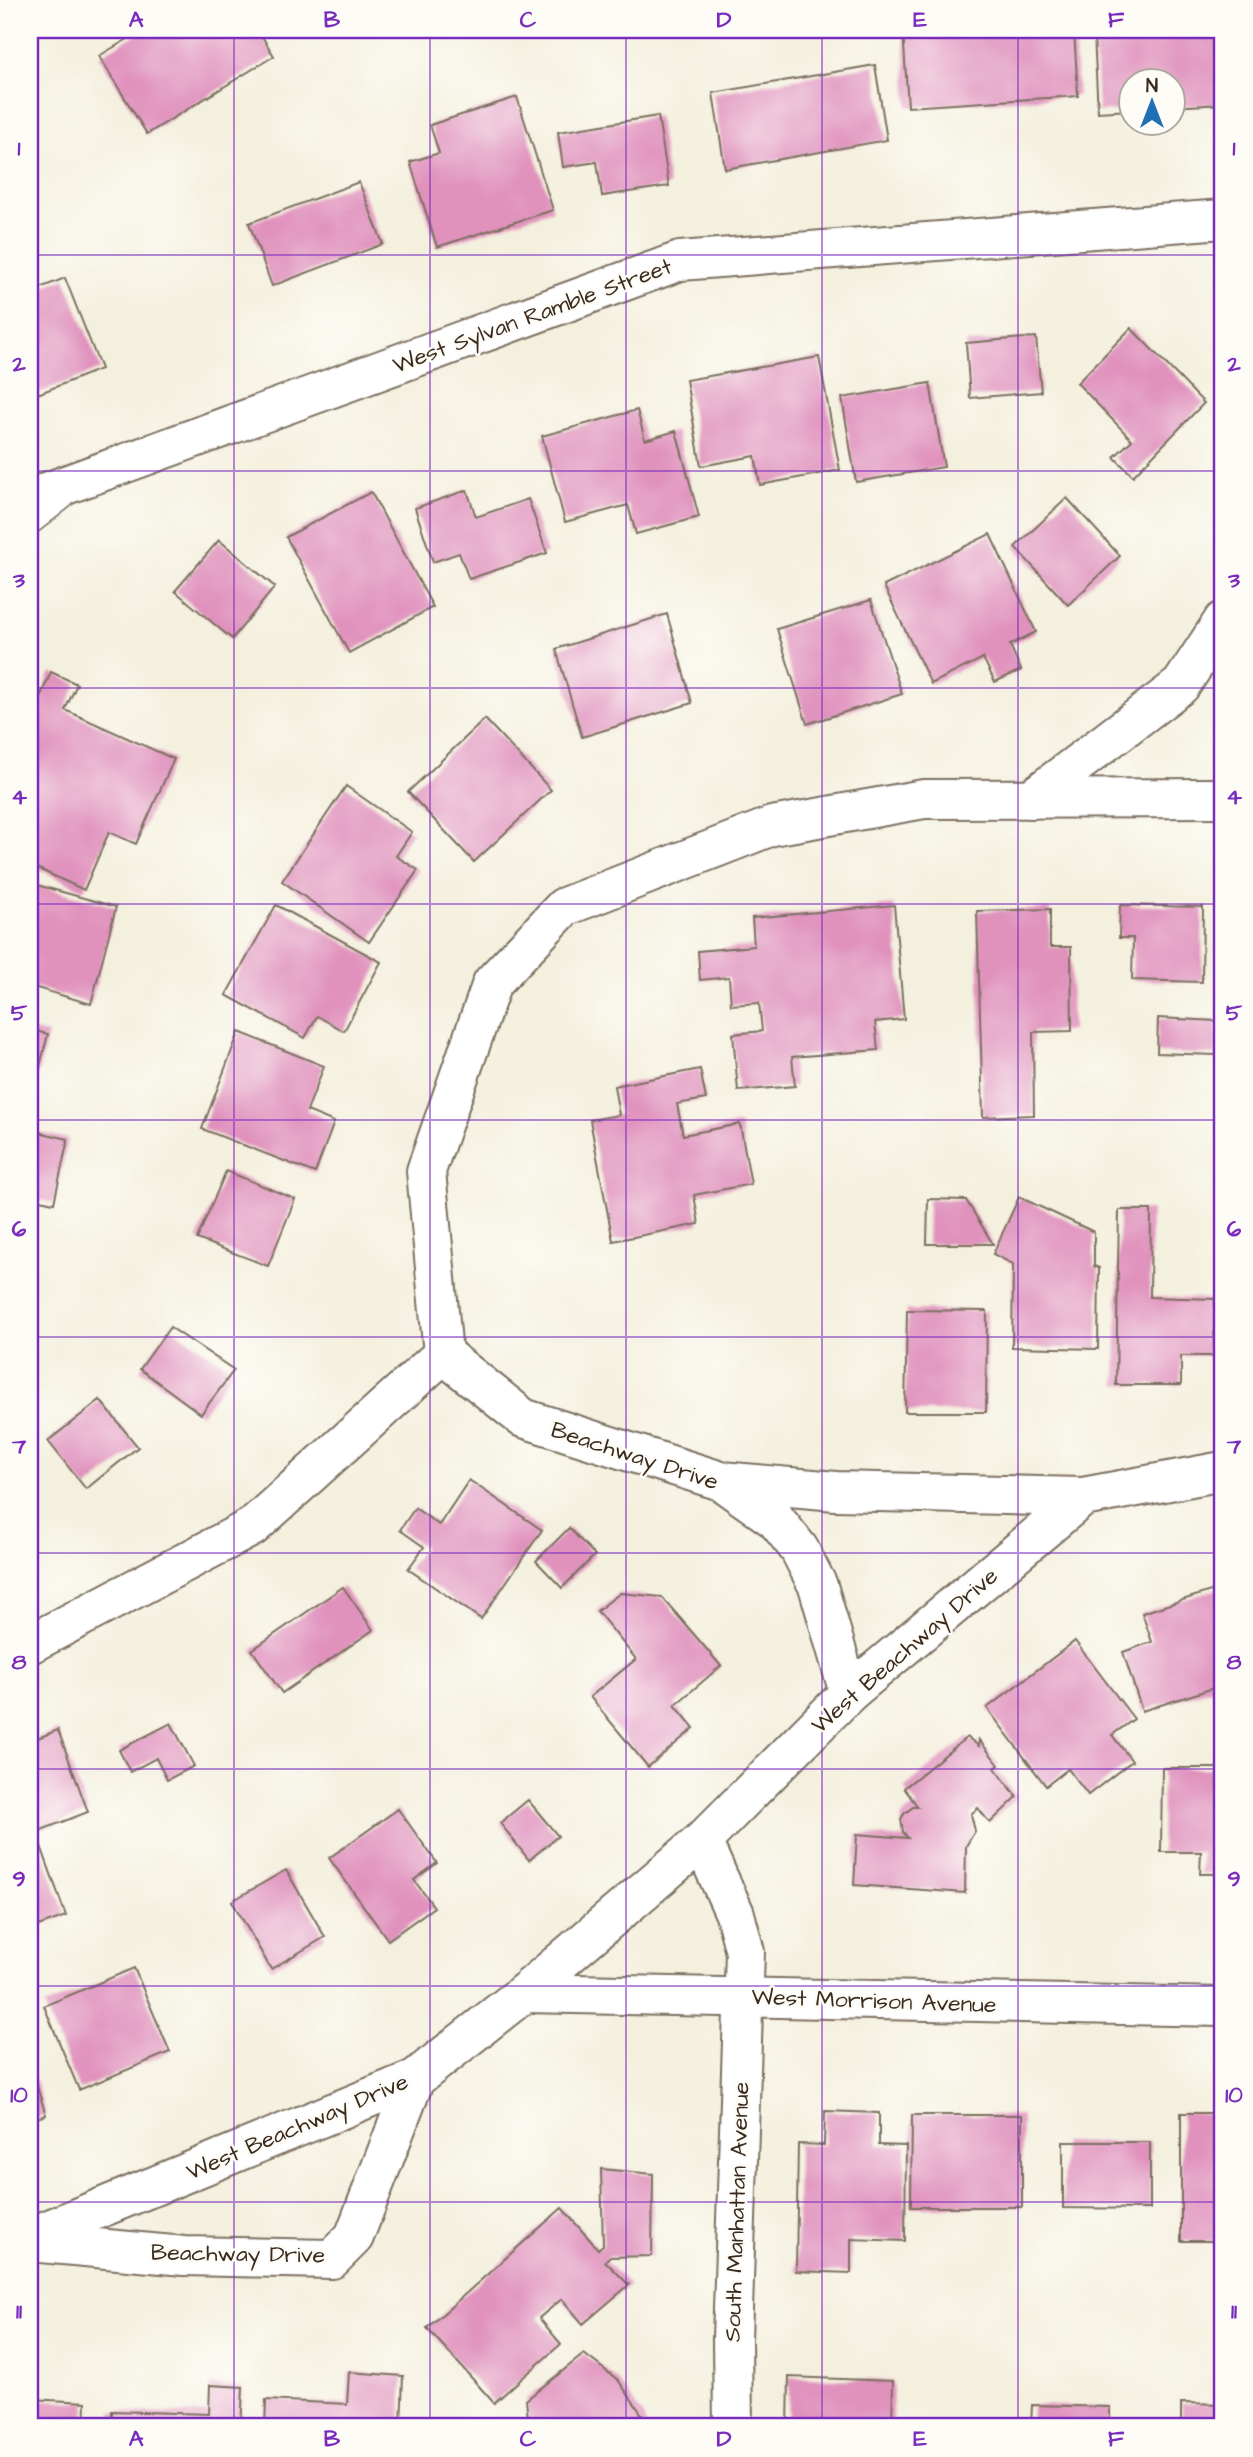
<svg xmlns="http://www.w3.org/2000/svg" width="1253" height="2457" viewBox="0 0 1253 2457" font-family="'Architects Daughter',sans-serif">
<rect width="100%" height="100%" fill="#fdfcf7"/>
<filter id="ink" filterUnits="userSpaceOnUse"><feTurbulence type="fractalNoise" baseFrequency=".0143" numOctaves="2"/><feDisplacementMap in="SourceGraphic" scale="14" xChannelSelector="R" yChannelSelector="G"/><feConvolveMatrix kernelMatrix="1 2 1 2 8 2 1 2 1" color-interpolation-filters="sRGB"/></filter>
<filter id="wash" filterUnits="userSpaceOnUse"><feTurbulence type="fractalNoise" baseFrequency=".00686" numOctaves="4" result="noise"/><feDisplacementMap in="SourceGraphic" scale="28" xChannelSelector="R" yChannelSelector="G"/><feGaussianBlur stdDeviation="1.57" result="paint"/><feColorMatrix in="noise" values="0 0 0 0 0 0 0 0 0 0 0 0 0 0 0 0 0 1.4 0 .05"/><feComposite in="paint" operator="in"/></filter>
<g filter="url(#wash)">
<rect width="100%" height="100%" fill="#f4f0de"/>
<g id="blocks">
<!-- building -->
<g fill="#e092bd">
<polygon points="143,30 258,30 274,56 147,134 99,56"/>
<polygon points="903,30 1074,30 1078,96 908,107"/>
<polygon points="1174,30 1223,30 1223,104 1172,107 1172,80 1130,80 1130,110 1098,112 1094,35"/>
<polygon points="875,65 887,140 725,169 713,93"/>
<polygon points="517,97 553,210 437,247 410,162 439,153 430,125"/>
<polygon points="658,116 669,186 602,196 597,162 563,167 558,132"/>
<polygon points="359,182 383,244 272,286 249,223"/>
<polygon points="65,278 101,369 30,397 30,292"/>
<polygon points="1131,328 1204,403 1133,476 1114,457 1132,440 1077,383"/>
<polygon points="1036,337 1041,392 970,398 966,343"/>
<polygon points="819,357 840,470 760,485 755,456 701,466 686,380"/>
<polygon points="930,383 944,467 856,482 842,398"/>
<polygon points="637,410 645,440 676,431 699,517 636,534 628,505 565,522 542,436"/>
<polygon points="467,490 476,517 528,499 547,553 469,579 459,553 433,562 415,508"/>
<polygon points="371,492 433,607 349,653 286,537"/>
<polygon points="1067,498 1120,556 1068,605 1015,547"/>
<polygon points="990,534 1036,632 1010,645 1021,670 995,682 983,658 931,684 884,586"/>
<polygon points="219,540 275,587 232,639 175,591"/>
<polygon points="871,600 902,694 807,724 777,629"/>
<polygon points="667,614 692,703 582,737 556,649"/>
<polygon points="51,672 77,684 65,710 174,759 136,844 109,832 84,890 30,865 30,720"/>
<polygon points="485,719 551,790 474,862 408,792"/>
<polygon points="346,786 412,832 396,856 418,870 369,942 282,881"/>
<polygon points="30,883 116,907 91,1004 30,986"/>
<polygon points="276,905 381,962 344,1031 317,1016 305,1038 226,995"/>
<polygon points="894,905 904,1019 875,1022 878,1050 792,1057 795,1086 738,1091 733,1034 762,1031 759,1003 731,1005 729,977 700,980 698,951 754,946 752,918"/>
<polygon points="1120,905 1203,907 1202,982 1132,980 1133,938 1119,938"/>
<polygon points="1050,909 1050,947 1071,947 1072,1031 1033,1032 1034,1115 983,1117 977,911"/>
<polygon points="1158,1018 1217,1021 1216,1055 1157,1053"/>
<polygon points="30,1030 48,1034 34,1091 30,1090"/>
<polygon points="239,1032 324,1066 307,1111 334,1122 315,1173 202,1129"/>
<polygon points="700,1069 706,1099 677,1104 683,1135 740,1124 751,1184 694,1195 699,1224 613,1241 590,1120 619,1115 614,1086"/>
<polygon points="30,1130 68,1139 54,1203 30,1198"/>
<polygon points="226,1171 295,1199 268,1266 197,1239"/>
<polygon points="1019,1197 1094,1232 1094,1266 1099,1268 1098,1349 1012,1347 1013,1264 993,1254"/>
<polygon points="928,1199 966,1200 993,1244 927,1244"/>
<polygon points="1119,1210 1151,1210 1150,1297 1215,1299 1214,1356 1181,1356 1181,1385 1116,1385"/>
<polygon points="907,1310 987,1311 986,1412 905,1412"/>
<polygon points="170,1327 234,1370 201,1414 140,1369"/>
<polygon points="100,1400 138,1447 86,1489 48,1441"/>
<polygon points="469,1480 542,1530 481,1619 408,1569 424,1547 400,1530 415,1508 439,1525"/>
<polygon points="569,1528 595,1555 562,1588 536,1561"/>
<polygon points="343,1587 373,1630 282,1693 252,1650"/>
<polygon points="1223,1587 1223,1685 1142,1711 1123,1652 1152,1642 1142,1613"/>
<polygon points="620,1593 662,1597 721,1666 675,1705 694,1728 648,1767 590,1697 636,1659 597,1611"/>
<polygon points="1075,1641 1134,1719 1112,1735 1132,1761 1088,1795 1068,1769 1046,1786 987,1708"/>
<polygon points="171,1723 194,1766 167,1780 156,1758 130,1772 119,1750"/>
<polygon points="58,1730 88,1812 36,1832 66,1916 30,1929 30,1741"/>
<polygon points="967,1737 979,1746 979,1740 999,1765 995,1768 1017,1797 990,1823 978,1808 971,1814 975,1831 966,1846 965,1893 854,1885 857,1834 908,1838 903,1832 901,1819 904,1814 913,1807 918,1807 904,1788"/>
<polygon points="1162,1768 1223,1768 1223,1874 1200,1874 1201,1852 1161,1852"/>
<polygon points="528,1800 558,1836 529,1860 500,1823"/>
<polygon points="398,1809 437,1863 414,1880 434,1907 388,1940 329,1858"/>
<polygon points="286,1870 325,1937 271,1969 232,1901"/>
<polygon points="134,1968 170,2052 79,2090 44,2006"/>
<polygon points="30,2064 46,2115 30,2120"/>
<polygon points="825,2111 879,2113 879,2145 906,2146 905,2241 851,2239 851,2273 796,2271 798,2144 824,2145"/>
<rect x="1181" y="2113" width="42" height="128"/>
<polygon points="912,2115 1022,2115 1022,2207 911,2207"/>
<polygon points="1063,2142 1150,2142 1150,2209 1063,2208"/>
<polygon points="601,2169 653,2174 652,2256 609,2257 605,2261 629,2285 583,2324 562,2299 539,2318 561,2344 494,2403 427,2328 562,2208 598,2249 603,2245"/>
<polygon points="584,2354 618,2380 643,2416 647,2427 529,2427 526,2400"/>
<polygon points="349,2372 403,2376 401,2427 265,2427 266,2400 347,2404"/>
<polygon points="789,2377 893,2381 892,2427 788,2427"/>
<polygon points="210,2385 243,2387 241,2427 112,2427 112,2411 209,2414"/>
<polygon points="30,2399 86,2402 85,2427 30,2427"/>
<polygon points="1181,2403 1223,2404 1223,2427 1181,2427"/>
<polygon points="1032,2405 1110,2407 1110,2427 1031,2427"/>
</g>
</g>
</g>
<g filter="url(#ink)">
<use href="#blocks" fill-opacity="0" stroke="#7c6f61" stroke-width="2"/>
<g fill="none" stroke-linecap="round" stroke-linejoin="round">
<defs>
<polyline id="lane" points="30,523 63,497"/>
<g id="street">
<polyline points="30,498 680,261 1223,219"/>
<polyline points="1031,799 1181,685 1223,621"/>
<polyline points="443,1354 523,1418 721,1481 776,1520 799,1549 818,1586 849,1693"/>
<polyline points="721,1481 836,1491 1083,1497"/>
<polyline points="30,1644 252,1527 443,1354 426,1171 492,983 564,907 772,826 924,799 1223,798"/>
<polyline points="702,1841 735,1914 745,1952 732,2339 733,2427"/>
<polyline points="524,1993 1223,2007"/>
<polyline points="30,2237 415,2079 524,1993 702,1841 849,1693 1083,1497 1223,1471"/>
<polyline points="30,2242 184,2256 332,2259 354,2237 415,2079"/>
</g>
</defs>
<!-- lane casing -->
<use href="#lane" stroke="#7c6f61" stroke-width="26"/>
<!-- street casing -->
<use href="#street" stroke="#7c6f61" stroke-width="42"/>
<!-- lane -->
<use href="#lane" stroke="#fff" stroke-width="23"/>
<!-- street -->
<use href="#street" stroke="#fff" stroke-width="38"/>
</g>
</g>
<!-- grid -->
<path fill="none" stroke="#7b2cbf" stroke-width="2" stroke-opacity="0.55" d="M234,30v2397M430,30v2397M626,30v2397M822,30v2397M1018,30v2397M30,255h1193M30,471h1193M30,688h1193M30,904h1193M30,1120h1193M30,1337h1193M30,1553h1193M30,1769h1193M30,1986h1193M30,2202h1193"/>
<g text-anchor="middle" stroke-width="5" stroke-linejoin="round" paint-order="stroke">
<!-- street labels -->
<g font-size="23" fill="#3b2a1e" stroke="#fdfcf7">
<text transform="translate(532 315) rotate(-20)" y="8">West Sylvan Ramble Street</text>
<text transform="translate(635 1455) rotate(18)" y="8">Beachway Drive</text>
<text transform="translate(904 1650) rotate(-41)" y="8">West Beachway Drive</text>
<text transform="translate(874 2000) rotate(2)" y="8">West Morrison Avenue</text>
<text transform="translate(297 2126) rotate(-23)" y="8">West Beachway Drive</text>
<text transform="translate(736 2212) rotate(-88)" y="8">South Manhattan Avenue</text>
<text transform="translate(238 2253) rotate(1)" y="8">Beachway Drive</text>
</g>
</g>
<!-- margin -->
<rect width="1253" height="2457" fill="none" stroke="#fdfcf7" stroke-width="77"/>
<!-- north arrow -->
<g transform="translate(1152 102)"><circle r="33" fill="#fdfcf7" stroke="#afa8a0" stroke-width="2"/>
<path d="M0-5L12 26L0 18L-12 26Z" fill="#1f6fb2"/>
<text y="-10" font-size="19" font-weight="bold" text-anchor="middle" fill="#3b2a1e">N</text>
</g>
<rect x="38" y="38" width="1176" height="2380" fill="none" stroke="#7b2cbf" stroke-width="2.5"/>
<g font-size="23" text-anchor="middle" font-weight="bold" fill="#7b2cbf">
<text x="136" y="27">A</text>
<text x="332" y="27">B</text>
<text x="528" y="27">C</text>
<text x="724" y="27">D</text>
<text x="920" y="27">E</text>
<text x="1116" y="27">F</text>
<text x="19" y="155">1</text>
<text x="1234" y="155">1</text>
<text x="19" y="371">2</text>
<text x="1234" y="371">2</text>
<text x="19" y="587">3</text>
<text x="1234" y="587">3</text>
<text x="19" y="804">4</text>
<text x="1234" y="804">4</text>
<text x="19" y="1020">5</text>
<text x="1234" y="1020">5</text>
<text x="19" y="1236">6</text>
<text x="1234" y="1236">6</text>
<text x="19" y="1453">7</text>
<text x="1234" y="1453">7</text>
<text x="19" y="1669">8</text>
<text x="1234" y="1669">8</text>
<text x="19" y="1886">9</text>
<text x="1234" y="1886">9</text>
<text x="19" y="2102">10</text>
<text x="1234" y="2102">10</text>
<text x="19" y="2318">11</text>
<text x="1234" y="2318">11</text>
<text x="136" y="2446">A</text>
<text x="332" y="2446">B</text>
<text x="528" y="2446">C</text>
<text x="724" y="2446">D</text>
<text x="920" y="2446">E</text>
<text x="1116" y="2446">F</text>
</g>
</svg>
